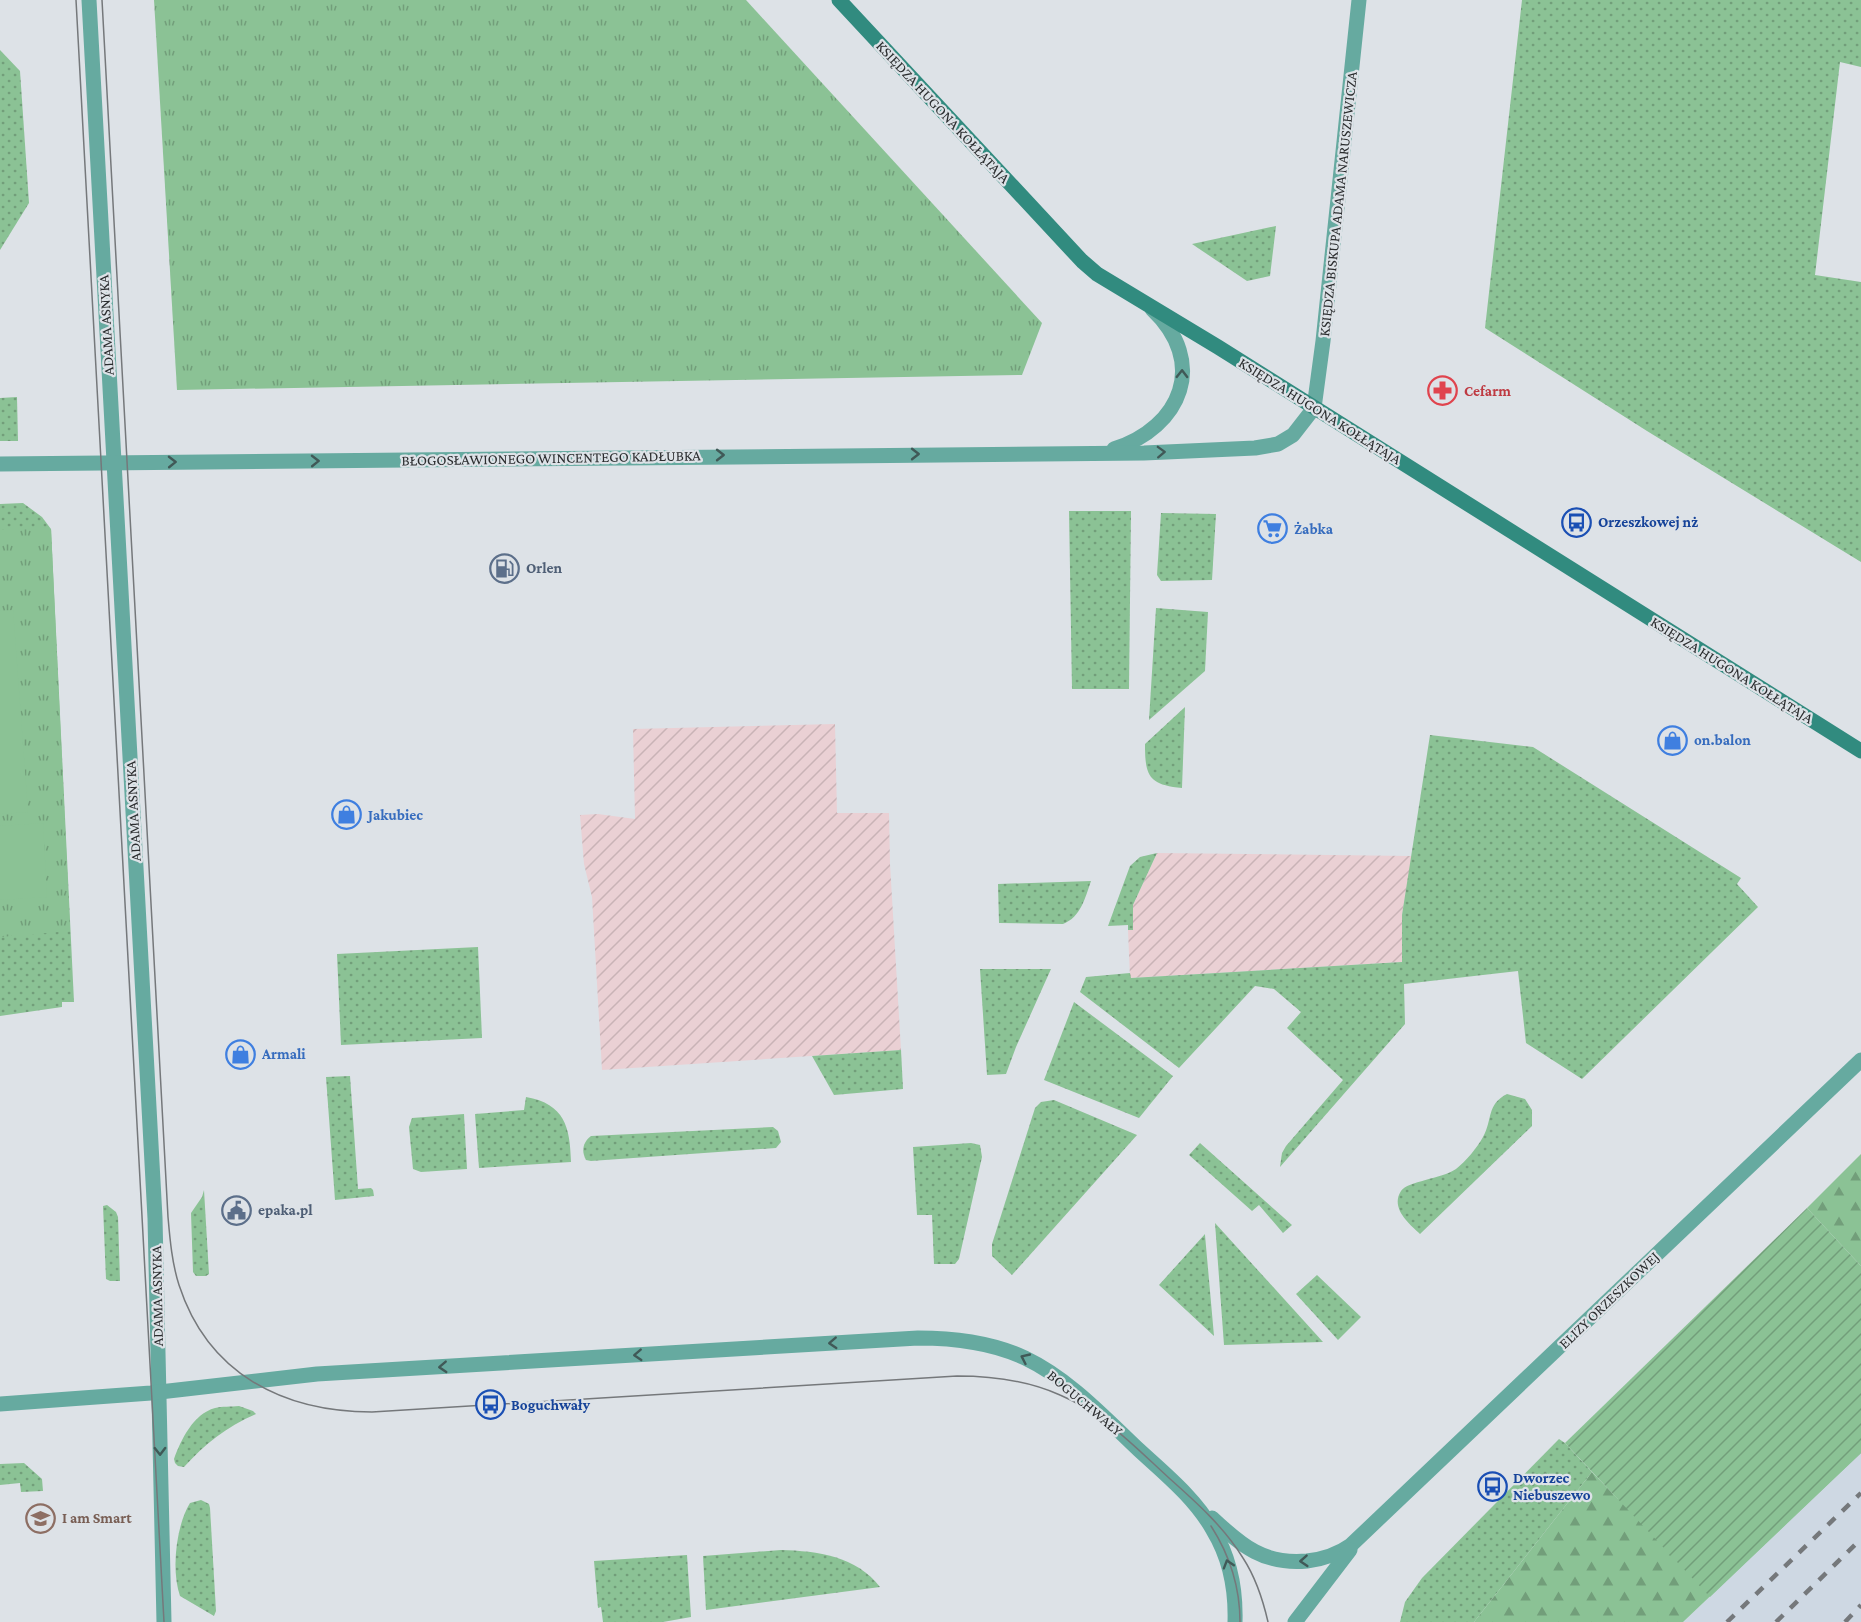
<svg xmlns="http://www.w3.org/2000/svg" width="1861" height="1622" viewBox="0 0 1861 1622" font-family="'Crimson Pro',serif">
<defs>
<pattern id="industrial-furrows" width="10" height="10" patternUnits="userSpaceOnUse" patternTransform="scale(1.5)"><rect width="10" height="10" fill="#ead0d4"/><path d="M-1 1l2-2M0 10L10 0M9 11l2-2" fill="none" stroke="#c9b3b6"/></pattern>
<pattern id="grass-dots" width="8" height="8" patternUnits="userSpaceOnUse" patternTransform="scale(1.5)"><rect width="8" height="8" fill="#8bc295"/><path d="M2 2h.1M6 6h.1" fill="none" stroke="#729e7a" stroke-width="1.8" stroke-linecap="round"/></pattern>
<pattern id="forest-firs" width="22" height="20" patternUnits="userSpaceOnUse" patternTransform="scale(1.5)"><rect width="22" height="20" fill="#8bc295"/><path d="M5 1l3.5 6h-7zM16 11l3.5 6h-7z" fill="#729e7a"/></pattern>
<pattern id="park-tufts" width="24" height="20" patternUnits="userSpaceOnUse" patternTransform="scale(1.5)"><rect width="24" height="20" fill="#8bc295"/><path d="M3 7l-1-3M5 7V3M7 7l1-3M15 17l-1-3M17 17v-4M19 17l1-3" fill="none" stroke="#729e7a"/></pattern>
<pattern id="garden-furrows" width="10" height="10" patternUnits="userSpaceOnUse" patternTransform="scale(1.5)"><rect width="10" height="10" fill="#8bc295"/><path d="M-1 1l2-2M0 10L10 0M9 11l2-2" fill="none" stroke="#729e7a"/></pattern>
</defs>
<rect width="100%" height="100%" fill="#dde2e7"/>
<!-- industrial -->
<g fill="url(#industrial-furrows)">
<polygon points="835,724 837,813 889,813 890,864 901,1050 602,1070 592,897 584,864 580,815 598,814 635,819 633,729"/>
<polygon points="1157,853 1412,856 1402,915 1402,962 1130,978 1128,930 1133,930 1133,905"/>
</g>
<!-- built -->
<polygon fill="#ced8e3" points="1861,1453 1861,1622 1683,1622 1802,1509"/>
<!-- grass -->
<g fill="url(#grass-dots)">
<polygon points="1522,0 1861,0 1861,67 1840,62 1815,275 1861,282 1861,562 1647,431 1485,328"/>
<polygon points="0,50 20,71 29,203 0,250"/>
<polygon points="1276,226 1270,276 1247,281 1192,244"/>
<polygon points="17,397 18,441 0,441 0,398"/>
<polygon points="23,503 42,517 51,529 74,1002 62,1002 62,1007 0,1016 0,504"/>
<polygon points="1069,511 1131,511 1129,689 1072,689"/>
<polygon points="1161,513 1216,514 1212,580 1161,581 1157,575"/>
<polygon points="1156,608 1208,612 1205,671 1149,720"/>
<path d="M1185,707l-3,81c-34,-3 -37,-13 -37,-44z"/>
<polygon points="1430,735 1533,747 1741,878 1737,884 1758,907 1582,1079 1526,1043 1518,971 1404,984 1405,1024 1280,1167 1282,1153 1286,1146 1343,1080 1287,1028 1301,1012 1274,989 1255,986 1179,1068 1080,992 1086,977 1130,973 1131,978 1402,962 1402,915"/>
<polygon points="1157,853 1133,905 1133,930 1128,930 1128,925 1108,926 1130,866 1140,857"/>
<path d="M1091,881c-6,17 -10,36 -28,43l-64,-1 -1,-39z"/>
<polygon points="478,947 482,1038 341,1045 337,954"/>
<polygon points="980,969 1051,969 1016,1047 1006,1074 987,1075"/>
<polygon points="1074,1002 1173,1076 1139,1118 1044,1080"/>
<polygon points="901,1050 903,1089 834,1095 812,1056"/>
<polygon points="350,1076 358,1189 371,1188 373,1190 374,1196 335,1200 326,1077"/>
<path d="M1507,1094l18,5 7,11v16l-112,108c-11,-10 -30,-26 -19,-43 7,-10 40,-12 55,-22 10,-8 21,-21 27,-32 10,-18 3,-32 24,-43z"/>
<path d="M526,1097c39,7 44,30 45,65l-92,6 -4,-54 49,-4z"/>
<polygon points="1054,1100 1137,1135 1012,1275 992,1256 992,1244 1035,1108 1041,1102"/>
<polygon points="464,1114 467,1169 421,1172 413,1169 409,1127 412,1118"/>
<path d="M773,1127l5,4 3,11 -5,6 -185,13 -5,-1c-5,-9 -3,-18 5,-24z"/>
<polygon points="971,1143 980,1145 982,1157 959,1259 955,1264 934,1264 932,1215 917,1215 913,1147"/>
<polygon points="1200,1143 1292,1225 1283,1233 1259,1205 1252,1211 1189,1155"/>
<polygon points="204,1190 209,1274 206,1276 196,1276 193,1272 191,1213 202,1197"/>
<polygon points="107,1205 116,1212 118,1217 120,1281 110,1281 106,1279 103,1206"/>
<polygon points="1215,1223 1323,1342 1224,1345"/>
<polygon points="1205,1234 1205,1235 1214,1336 1159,1285"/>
<polygon points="1317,1275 1361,1317 1338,1340 1296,1294"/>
<path d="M239,1406l14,5 3,3c-30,13 -51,30 -72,53l-6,-1 -3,-3 -1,-4c7,-19 19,-45 41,-51 7,-2 16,-1 24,-2z"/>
<polygon points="1559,1439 1565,1443 1592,1472 1474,1622 1400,1622 1405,1602 1422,1578"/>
<polygon points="24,1463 42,1479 43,1491 21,1492 20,1483 0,1485 0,1464"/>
<path d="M201,1500l8,4 1,4 6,103 -2,5 -34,-20c-9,-26 -4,-70 10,-93z"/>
<path d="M781,1550c37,1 75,6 99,37l-174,23 -3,-54z"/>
<polygon points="687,1555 691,1617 663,1622 603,1622 601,1607 598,1608 594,1561"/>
</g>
<!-- forest -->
<g fill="url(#forest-firs)">
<polygon points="1861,1154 1861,1266 1807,1208"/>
<polygon points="1861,1453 1683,1622 1474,1622 1592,1472 1618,1499"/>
</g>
<!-- park -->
<g fill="url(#park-tufts)">
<polygon points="154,0 746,0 1042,323 1022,375 177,390"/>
<polygon points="36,527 51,529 70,931 0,937 0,530"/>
</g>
<!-- garden -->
<polygon fill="url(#garden-furrows)" points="1807,1208 1861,1266 1861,1453 1710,1597 1565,1443"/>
<!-- pitch -->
<g fill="#8bc295">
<polygon points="13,610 28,812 0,814 0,611"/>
<polygon points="43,823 47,897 0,900 0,826"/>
</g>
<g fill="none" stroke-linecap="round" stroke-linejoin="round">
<!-- street -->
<g stroke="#66aaa0" stroke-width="15">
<polyline points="89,0 155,1218 164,1622"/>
<path d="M1114,449c68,-22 94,-87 38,-140"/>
<polyline points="0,464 1144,453 1255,448 1278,444 1293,435 1314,408 1323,341 1359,0"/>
<path d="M0,1404l151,-11 166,-19 601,-36c37,0 73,4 107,20 44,21 79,59 114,92 26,24 56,48 74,80 17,28 23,60 22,92"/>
<path d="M1212,1518c30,28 52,47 95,43 17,-2 30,-6 44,-16l510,-485"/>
<polyline points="1295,1622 1350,1550"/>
</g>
<!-- secondary -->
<polyline stroke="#318b7f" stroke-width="15" points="839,0 1082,261 1097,274 1218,347 1861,751"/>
<!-- tram -->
<g stroke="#75787b" stroke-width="1.5">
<polyline points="76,0 164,1622"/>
<path d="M102,0l66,1217c2,23 4,46 11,68 29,89 104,127 193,127l585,-36c36,0 70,4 103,19 43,18 75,52 109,83 27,24 55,49 74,80 13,20 20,42 25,64"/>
<path d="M1211,1526c18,28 29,62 29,96"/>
</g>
<!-- rail -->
<g stroke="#75787b" stroke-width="4.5" stroke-dasharray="10 10" stroke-linecap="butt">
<polyline points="1727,1622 1861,1493"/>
<polyline points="1776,1622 1861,1539"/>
<polyline points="1845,1622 1861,1605"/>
</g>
</g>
<!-- one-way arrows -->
<defs><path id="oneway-chevron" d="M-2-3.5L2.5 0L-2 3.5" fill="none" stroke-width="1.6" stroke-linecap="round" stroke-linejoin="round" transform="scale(1.5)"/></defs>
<g stroke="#405957">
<use href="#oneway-chevron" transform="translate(1182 374) rotate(-89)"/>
<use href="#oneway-chevron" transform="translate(1161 452) rotate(-2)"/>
<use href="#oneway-chevron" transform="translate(915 454)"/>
<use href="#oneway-chevron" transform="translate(720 455)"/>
<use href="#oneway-chevron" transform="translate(315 461) rotate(-1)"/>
<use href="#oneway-chevron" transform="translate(172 462) rotate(-1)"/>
<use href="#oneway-chevron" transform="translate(833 1343) rotate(177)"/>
<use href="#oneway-chevron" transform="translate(638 1355) rotate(177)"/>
<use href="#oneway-chevron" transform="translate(1025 1358) rotate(-155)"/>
<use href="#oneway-chevron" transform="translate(443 1367) rotate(177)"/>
<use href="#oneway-chevron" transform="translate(160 1451) rotate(89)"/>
<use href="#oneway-chevron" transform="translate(1304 1561) rotate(176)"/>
<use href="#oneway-chevron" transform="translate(1228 1564) rotate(-107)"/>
</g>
<!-- icons -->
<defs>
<symbol id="pharmacy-ring" viewBox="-11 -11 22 22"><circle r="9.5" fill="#dde2e7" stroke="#e0444e" stroke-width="1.5"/><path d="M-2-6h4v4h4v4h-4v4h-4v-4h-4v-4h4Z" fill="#e0444e"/></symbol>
<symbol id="bus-ring" viewBox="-11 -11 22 22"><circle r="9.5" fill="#dde2e7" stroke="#1a4fb4" stroke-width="1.5"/><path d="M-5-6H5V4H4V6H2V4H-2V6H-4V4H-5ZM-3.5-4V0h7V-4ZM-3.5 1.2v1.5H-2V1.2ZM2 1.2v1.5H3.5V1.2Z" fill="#1a4fb4"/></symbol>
<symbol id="supermarket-ring" viewBox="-11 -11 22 22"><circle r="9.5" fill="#dde2e7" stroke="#3f7fe0" stroke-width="1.5"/><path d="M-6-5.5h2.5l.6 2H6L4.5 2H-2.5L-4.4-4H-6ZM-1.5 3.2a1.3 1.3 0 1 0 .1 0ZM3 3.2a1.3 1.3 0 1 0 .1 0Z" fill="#3f7fe0"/></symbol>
<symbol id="fuel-ring" viewBox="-11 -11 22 22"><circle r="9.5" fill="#dde2e7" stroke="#5c6f8a" stroke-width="1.5"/><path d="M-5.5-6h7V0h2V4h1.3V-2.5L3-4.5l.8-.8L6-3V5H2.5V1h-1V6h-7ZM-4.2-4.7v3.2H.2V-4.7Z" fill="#5c6f8a"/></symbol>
<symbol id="shop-ring" viewBox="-11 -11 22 22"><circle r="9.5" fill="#dde2e7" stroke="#3f7fe0" stroke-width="1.5"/><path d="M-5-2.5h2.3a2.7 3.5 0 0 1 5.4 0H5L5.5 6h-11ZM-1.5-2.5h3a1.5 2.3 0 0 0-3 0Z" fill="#3f7fe0"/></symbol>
<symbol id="civic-ring" viewBox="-11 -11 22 22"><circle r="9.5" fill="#dde2e7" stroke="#5c6f8a" stroke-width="1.5"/><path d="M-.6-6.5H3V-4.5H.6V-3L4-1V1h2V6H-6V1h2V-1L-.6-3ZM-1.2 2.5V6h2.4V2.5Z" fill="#5c6f8a"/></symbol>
<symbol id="school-ring" viewBox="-11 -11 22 22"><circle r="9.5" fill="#dde2e7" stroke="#8d6e63" stroke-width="1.5"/><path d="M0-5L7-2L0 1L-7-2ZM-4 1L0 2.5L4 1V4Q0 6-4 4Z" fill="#8d6e63"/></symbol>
</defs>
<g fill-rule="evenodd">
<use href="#pharmacy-ring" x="1426" y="374" width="33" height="33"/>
<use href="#bus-ring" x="1560" y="506" width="33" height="33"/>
<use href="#supermarket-ring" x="1256" y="512" width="33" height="33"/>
<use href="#fuel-ring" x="488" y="552" width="33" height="33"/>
<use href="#shop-ring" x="1656" y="724" width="33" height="33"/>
<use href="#shop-ring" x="330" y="798" width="33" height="33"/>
<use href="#shop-ring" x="224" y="1038" width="33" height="33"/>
<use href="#civic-ring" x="220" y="1194" width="33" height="33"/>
<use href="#bus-ring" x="474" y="1388" width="33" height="33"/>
<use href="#bus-ring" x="1476" y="1470" width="33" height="33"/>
<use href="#school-ring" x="24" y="1502" width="33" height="33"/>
</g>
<g text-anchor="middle" stroke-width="4.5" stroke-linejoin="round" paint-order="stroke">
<!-- street labels -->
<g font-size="15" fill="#2b2d2f" stroke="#dde2e7">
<text transform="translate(943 112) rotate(47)" y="5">KSIĘDZA HUGONA KOŁŁĄTAJA</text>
<text transform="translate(1338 204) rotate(-84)" y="5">KSIĘDZA BISKUPA ADAMA NARUSZEWICZA</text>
<text transform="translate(106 325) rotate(-93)" y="5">ADAMA ASNYKA</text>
<text transform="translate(1320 411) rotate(32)" y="5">KSIĘDZA HUGONA KOŁŁĄTAJA</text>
<text transform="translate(551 458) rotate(-1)" y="5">BŁOGOSŁAWIONEGO WINCENTEGO KADŁUBKA</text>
<text transform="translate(1732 670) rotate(32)" y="5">KSIĘDZA HUGONA KOŁŁĄTAJA</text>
<text transform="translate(133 811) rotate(-93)" y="5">ADAMA ASNYKA</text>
<text transform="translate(157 1296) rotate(-91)" y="5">ADAMA ASNYKA</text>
<text transform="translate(1609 1300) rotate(-44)" y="5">ELIZY ORZESZKOWEJ</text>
<text transform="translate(1085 1403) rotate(40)" y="5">BOGUCHWAŁY</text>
</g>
<!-- health labels -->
<g font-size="15" font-weight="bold" fill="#be3a42" stroke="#dde2e7" text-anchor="start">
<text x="1464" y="396">Cefarm</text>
</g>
<!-- transit labels -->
<g font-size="15" font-weight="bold" fill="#164399" stroke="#dde2e7" text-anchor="start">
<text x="1598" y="527">Orzeszkowej nż</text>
<text x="511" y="1410">Boguchwały</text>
<text x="1513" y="1483">Dworzec<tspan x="1513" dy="17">Niebuszewo</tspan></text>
</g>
<!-- shop labels -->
<g font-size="15" font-weight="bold" fill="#366cbe" stroke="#dde2e7" text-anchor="start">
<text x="1294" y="534">Żabka</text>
<text x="1694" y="745">on.balon</text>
<text x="368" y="820">Jakubiec</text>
<text x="262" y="1059">Armali</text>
</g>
<!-- service labels -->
<g font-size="15" font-weight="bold" fill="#4e5e75" stroke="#dde2e7" text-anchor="start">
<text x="526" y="573">Orlen</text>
<text x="258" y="1215">epaka.pl</text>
</g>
<!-- education labels -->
<g font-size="15" font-weight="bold" fill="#785e54" stroke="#dde2e7" text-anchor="start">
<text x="62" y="1523">I am Smart</text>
</g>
</g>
</svg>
